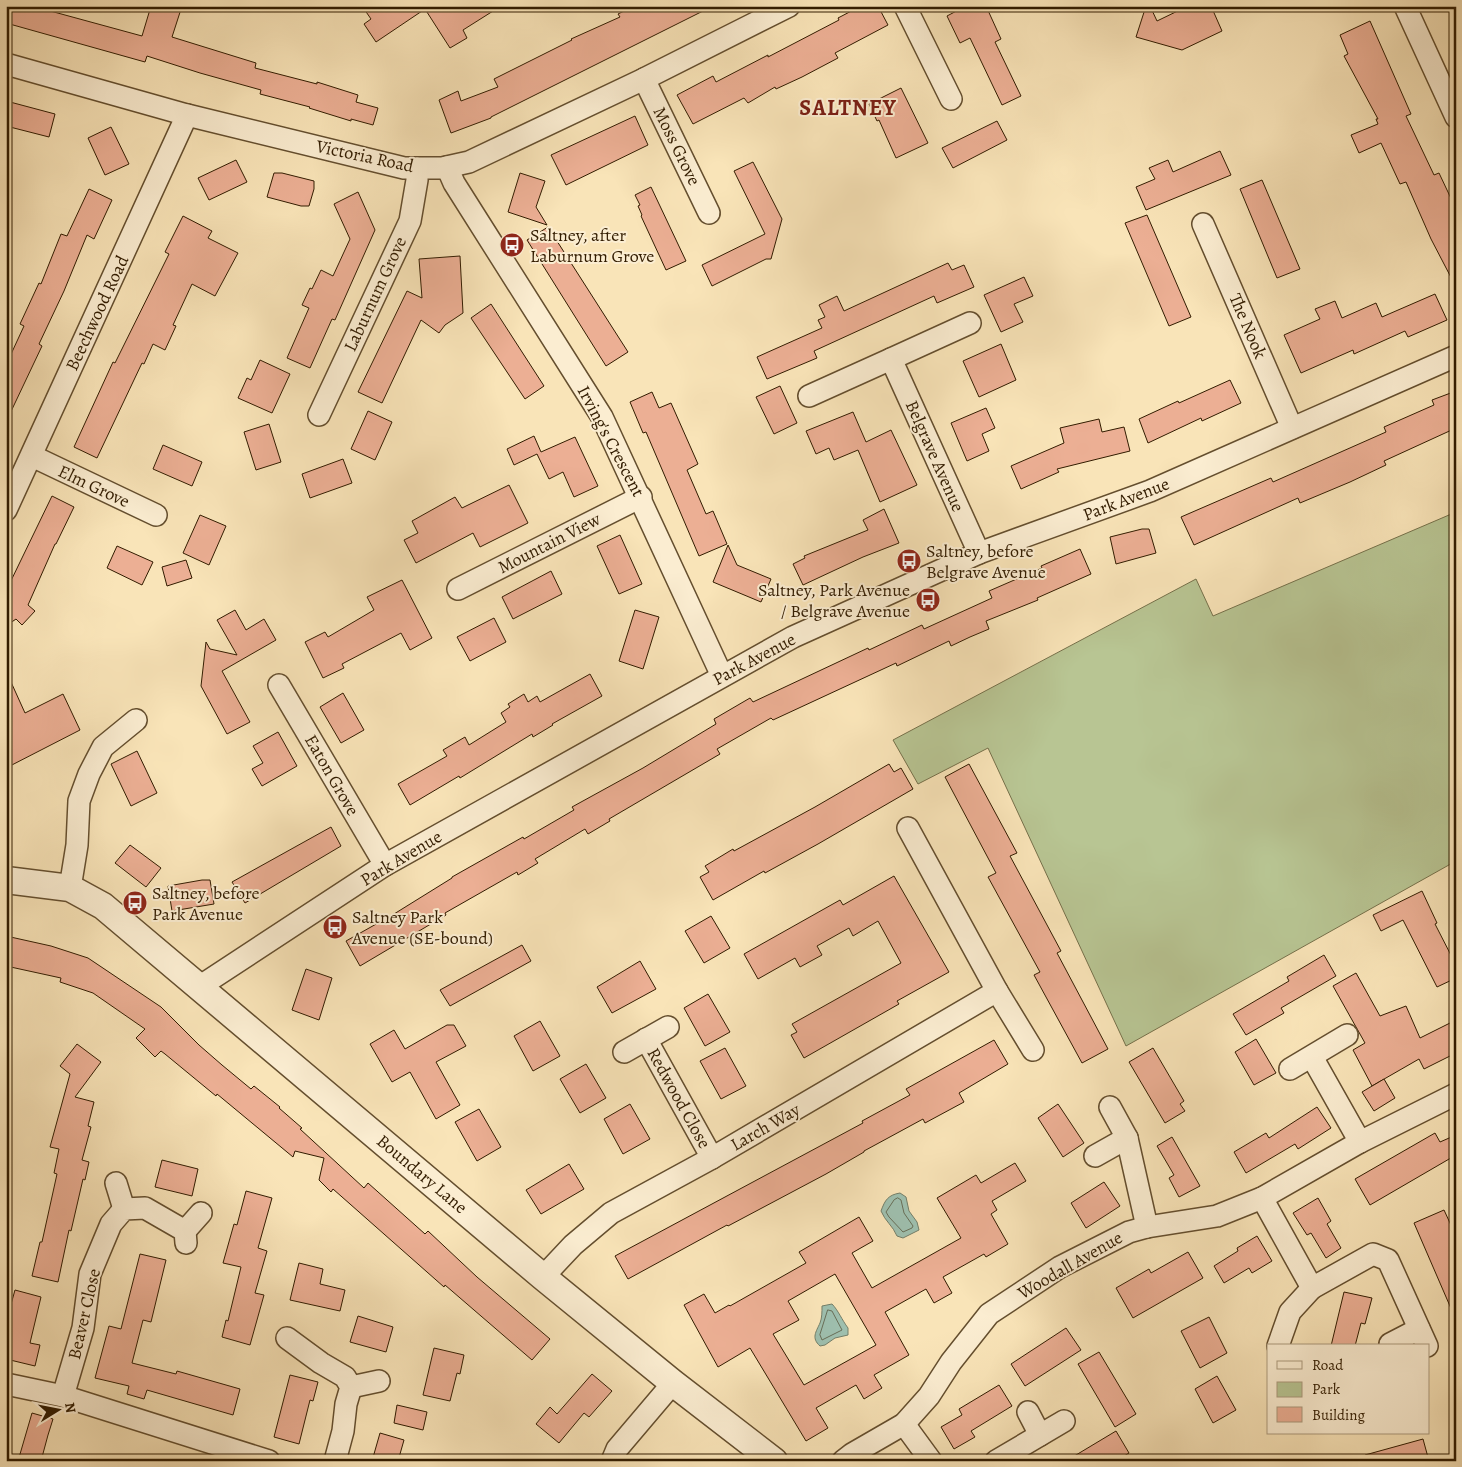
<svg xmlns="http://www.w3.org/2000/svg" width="1462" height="1467" viewBox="0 0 1462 1467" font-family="Alegreya,serif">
<rect width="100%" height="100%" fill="#f9e4b8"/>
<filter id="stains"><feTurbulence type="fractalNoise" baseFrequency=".004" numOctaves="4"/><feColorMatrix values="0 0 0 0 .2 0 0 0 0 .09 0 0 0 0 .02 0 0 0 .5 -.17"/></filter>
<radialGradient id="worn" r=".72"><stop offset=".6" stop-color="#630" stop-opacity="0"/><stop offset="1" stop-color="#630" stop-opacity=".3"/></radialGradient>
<!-- green -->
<polygon fill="#b8c593" stroke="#75704a" points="1456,512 1456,861 1126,1046 988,748 918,784 893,740 1196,579 1213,616"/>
<!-- water -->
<g fill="#9ebfae" stroke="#737e68">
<path d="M900,1193l6,4 3,14 8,11 2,8 -16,8 -6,-2c-4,-10 -12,-15 -16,-25 4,-11 7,-16 19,-18z"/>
<path d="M832,1304c6,6 10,16 16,24v7l-13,3 -10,7 -5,1c-9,-8 -4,-14 0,-23 2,-5 2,-11 2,-17z"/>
</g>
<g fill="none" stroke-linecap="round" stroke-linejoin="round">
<!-- shore -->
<g stroke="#686e57" stroke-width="1">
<polygon points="898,1198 901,1200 904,1213 913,1226 912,1228 903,1232 889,1217 886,1212 894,1200"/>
<polygon points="828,1310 832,1311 842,1330 822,1340 820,1335"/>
</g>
</g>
<!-- building -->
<g fill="#ecaf94" stroke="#321c00" fill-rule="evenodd">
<polygon points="6,6 32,6 142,36 151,6 182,6 172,37 256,63 255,68 317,84 317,82 358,95 356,102 378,108 373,125 351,119 351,121 309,108 310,107 260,94 261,90 200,73 147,56 145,62 6,23"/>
<polygon points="362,6 501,6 463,30 467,38 450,48 425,9 376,42 364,24 371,19"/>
<polygon points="634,6 713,6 491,117 491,118 451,133 439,100 458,91 461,101 498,87 494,79 572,40 571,39 620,17 618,14"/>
<polygon points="861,6 878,6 888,25 835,53 838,58 802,77 776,89 775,87 748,103 744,98 693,124 677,95 713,76 716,82 768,55 768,57 839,20 838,18"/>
<polygon points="966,6 986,6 1001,39 995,42 1021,96 1002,105 970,38 960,43 947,16"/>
<polygon points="1146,6 1150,6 1157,21 1188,6 1211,6 1222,31 1182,50 1136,37"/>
<polygon points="1370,21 1411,114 1406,116 1434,175 1439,173 1456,209 1456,287 1431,239 1406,182 1400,184 1381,143 1359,153 1351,135 1378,124 1376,119 1378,119 1344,56 1348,54 1340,35"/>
<polygon points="901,88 928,143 896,158 879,120 877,121 869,104"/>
<polygon points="10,102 55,114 49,137 6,126"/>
<polygon points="635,116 648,145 566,185 551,155"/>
<polygon points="997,121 1007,140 953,168 942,148"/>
<polygon points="111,127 129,164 105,175 88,138"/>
<polygon points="1220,151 1231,175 1146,210 1136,187 1155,179 1149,168 1168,160 1173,172"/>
<polygon points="236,160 247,182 209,200 198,178"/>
<polygon points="753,162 782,219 771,259 766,259 712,286 702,265 765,234 734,171"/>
<polygon points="274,173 282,173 314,181 314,189 309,206 301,206 267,197"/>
<polygon points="520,173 545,181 536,207 547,225 508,212"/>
<polygon points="1262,180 1300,269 1277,278 1240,189"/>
<polygon points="651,187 686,261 666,270 641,216 642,215 638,206 640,205 635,195"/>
<polygon points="89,189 112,200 94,239 87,235 64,291 39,344 42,346 6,422 6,365 24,326 20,324 39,283 41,284 61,234 67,236"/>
<polygon points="358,192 375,230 335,320 332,319 310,368 287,358 309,308 302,305 310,288 312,289 321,270 333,276 350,239 334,204"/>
<polygon points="1147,215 1191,317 1169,326 1125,223"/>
<polygon points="183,216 212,231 208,238 238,253 215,296 192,284 173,325 176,326 165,350 153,344 144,364 142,363 97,458 74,447 113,362 115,363 169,254 165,252"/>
<polygon points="548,227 628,352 606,366 527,240"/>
<polygon points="460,256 463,313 445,325 439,333 421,320 382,403 358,392 407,291 422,298 419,259"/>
<polygon points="948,263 952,270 964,265 974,287 937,303 934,296 814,351 817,358 767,379 757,357 822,328 818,320 825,317 819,305 837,296 844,311"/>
<polygon points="1024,277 1033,296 1014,304 1023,322 1001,332 984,295"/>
<polygon points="1435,294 1447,320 1408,337 1405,331 1354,354 1353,350 1301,373 1284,335 1320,319 1315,309 1335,301 1342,318 1376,303 1382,317"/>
<polygon points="491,304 544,386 525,399 471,318"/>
<polygon points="1001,344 1016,380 979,397 963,361"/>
<polygon points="260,360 290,374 272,413 238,398 247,378 251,380"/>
<polygon points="1230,380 1241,403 1202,421 1201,418 1148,443 1139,419 1178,401 1179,403"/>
<polygon points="780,386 797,423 774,434 756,397"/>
<polygon points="1456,391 1456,428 1384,461 1386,465 1350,482 1300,503 1298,498 1194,545 1181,517 1271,478 1273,482 1386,432 1384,427 1434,405 1432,400"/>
<polygon points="652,392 659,408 671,403 698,464 687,470 706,514 713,511 727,544 699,556 646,432 643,433 630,402"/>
<polygon points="986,408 995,428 982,434 989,451 967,461 951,423"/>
<polygon points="368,411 392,422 375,460 351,449"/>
<polygon points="853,412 866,442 891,430 917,485 880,502 858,450 834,460 829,448 816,454 806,431"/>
<polygon points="1099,419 1102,432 1124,427 1130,451 1057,469 1059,472 1021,489 1011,466 1064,443 1060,428"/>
<polygon points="269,424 281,462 256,470 244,432"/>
<polygon points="534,436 541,452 575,437 598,486 574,497 563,472 549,479 537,454 514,465 507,449"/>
<polygon points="163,445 202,462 192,486 153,469"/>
<polygon points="343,459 352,483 310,498 302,474"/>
<polygon points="509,485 528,523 480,547 473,533 416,563 404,540 418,533 412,521 455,497 462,508"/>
<polygon points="52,496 74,507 56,544 55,544 28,605 35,611 22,625 16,619 6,626 6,591"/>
<polygon points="884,509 899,543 863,557 803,585 793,564 805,558 804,556 868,530 863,520"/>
<polygon points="200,515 226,526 209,565 183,553"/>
<polygon points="1142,529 1149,529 1156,553 1116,564 1110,537"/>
<polygon points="620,535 642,584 619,594 597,546"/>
<polygon points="728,545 737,565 771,579 761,602 713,582"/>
<polygon points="117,546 153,562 142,585 107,568"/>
<polygon points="1080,549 1091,574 1037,598 1038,600 986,621 989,629 970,637 951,646 949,641 897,666 896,663 773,720 771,718 717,749 720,754 609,819 610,821 588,834 585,829 535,859 538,863 518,875 517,872 445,913 446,915 360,966 346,941 394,914 452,878 452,877 523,837 524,839 574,810 572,807 643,768 716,724 714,719 750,698 753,702 868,648 869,650 922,625 924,629 992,598 989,591 1042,568 1041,566"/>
<polygon points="186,560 192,578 167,586 162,567"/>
<polygon points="551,571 562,594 513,619 502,597"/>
<polygon points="402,580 432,638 410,650 401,633 342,664 344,668 323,678 305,642 325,632 328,637 374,610 367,597"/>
<polygon points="235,610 246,630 264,619 276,640 222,671 250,722 227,734 201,686 206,642 210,649 237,655 217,620"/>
<polygon points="635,610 659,617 643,669 619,661"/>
<polygon points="494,618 506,642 470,661 457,637"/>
<polygon points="6,671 25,713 63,694 80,730 6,768"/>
<polygon points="590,674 602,696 552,724 553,725 533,737 532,734 460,778 459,776 410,805 398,784 447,756 443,750 465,737 469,745 506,722 501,713 510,707 508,704 524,694 528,702 537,696 540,702"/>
<polygon points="343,693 364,730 341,743 320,707"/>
<polygon points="278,732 297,766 262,786 252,769 263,763 253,746"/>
<polygon points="137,751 157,793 131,806 111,764"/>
<polygon points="889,764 894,772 901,768 913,789 818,844 765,873 764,871 713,900 700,877 709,872 705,866 733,849 734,851 815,807"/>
<polygon points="969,764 1017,853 1010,856 1061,951 1057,953 1108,1049 1082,1063 1034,975 1040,972 988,877 996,873 945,777"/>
<polygon points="331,827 341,846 245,903 232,882"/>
<polygon points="130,845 161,868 146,887 115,863"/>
<polygon points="894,876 949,972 897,1001 899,1004 804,1058 791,1035 797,1032 792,1024 901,963 878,921 853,936 849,928 817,946 822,955 800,967 795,958 758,979 744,954 840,900 843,905"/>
<polygon points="202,880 210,880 214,904 172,911 168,886"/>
<polygon points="1422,891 1437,923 1435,924 1456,965 1456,978 1437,987 1403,920 1381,931 1373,915"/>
<polygon points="711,916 730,948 704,963 685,931"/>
<polygon points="6,936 51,946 88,958 161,1007 199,1045 222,1065 251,1089 254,1086 280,1107 279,1108 302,1128 300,1129 364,1188 368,1183 425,1234 428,1231 477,1277 550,1339 532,1360 445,1285 444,1287 333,1189 331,1192 319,1180 324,1158 295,1151 293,1157 217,1094 216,1096 165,1054 161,1051 155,1057 136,1038 145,1029 93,993 60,982 61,978 6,966"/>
<polygon points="522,945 531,961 450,1006 440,990"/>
<polygon points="1324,955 1336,976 1281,1008 1284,1013 1246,1035 1233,1014 1289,981 1287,977"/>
<polygon points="640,961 656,989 612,1013 597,987"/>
<polygon points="306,969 332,978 319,1020 292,1010"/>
<polygon points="1356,973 1380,1016 1406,1006 1420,1038 1456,1020 1456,1053 1424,1069 1419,1059 1372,1086 1353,1050 1365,1043 1333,986"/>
<polygon points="708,994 730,1032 705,1046 684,1008"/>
<polygon points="540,1021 560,1056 533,1071 514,1036"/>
<polygon points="447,1025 454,1025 466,1046 436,1062 460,1105 436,1119 410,1072 392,1082 370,1044 394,1030 405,1049"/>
<polygon points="1256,1039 1276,1073 1254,1085 1235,1052"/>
<polygon points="994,1040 1008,1064 959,1093 964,1102 925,1123 923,1119 864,1151 864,1152 826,1174 728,1226 727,1225 628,1279 615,1256 863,1123 862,1121 910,1095 906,1089"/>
<polygon points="77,1044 101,1062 75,1097 94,1102 88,1126 91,1127 82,1160 89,1162 85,1180 83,1179 71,1231 69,1230 58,1282 32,1276 40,1242 42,1242 57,1174 54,1173 59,1149 50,1147 70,1074 60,1066"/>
<polygon points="725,1048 746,1086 721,1099 700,1061"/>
<polygon points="1153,1048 1184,1101 1180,1104 1185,1111 1165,1123 1129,1062"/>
<polygon points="586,1064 606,1098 580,1113 560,1079"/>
<polygon points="1384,1079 1395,1098 1374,1111 1362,1092"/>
<polygon points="630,1104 650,1139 623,1154 604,1119"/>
<polygon points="1058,1104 1084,1143 1063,1157 1038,1118"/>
<polygon points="1317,1107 1331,1128 1298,1149 1295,1144 1246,1173 1234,1152 1266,1133 1269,1138"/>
<polygon points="479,1109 501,1147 477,1161 455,1122"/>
<polygon points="1435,1133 1440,1142 1456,1135 1456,1155 1370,1205 1355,1179"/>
<polygon points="1172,1137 1200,1186 1179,1197 1169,1178 1174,1175 1157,1146"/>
<polygon points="162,1160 198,1169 192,1196 155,1187"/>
<path d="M1015,1163l11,18 -34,20 5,9 -6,4 17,30 -22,13 -2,-3 -41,23 9,16 -18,10 -8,-14 -41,23 24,43 -35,20 8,13 -18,11 -8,-14 -40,23 12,20 -22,13 -56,-93 -32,19 -34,-62 20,-11 11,19 14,-8 1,1 76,-43 -7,-11 60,-35 14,24 -21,12 20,35 89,-50 -24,-40 39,-23 5,8zM835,1274l41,71 -72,40 -31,-51 26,-14 -11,-19z"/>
<polygon points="569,1164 584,1189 541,1214 526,1190"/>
<polygon points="1104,1182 1120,1206 1086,1228 1071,1203"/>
<polygon points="246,1191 272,1198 258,1248 267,1251 255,1293 264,1295 250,1345 222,1337 226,1320 228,1321 241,1267 223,1263 234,1224 237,1225"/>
<polygon points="1318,1198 1331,1221 1327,1224 1341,1248 1326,1258 1311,1233 1307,1235 1293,1213"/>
<polygon points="1444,1210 1456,1236 1456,1320 1414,1223"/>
<polygon points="1257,1236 1272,1261 1252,1273 1249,1268 1224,1283 1214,1266 1238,1251 1237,1248"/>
<polygon points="1188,1252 1203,1278 1133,1318 1116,1288 1149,1269 1151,1273"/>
<polygon points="140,1254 166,1260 151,1322 143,1320 132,1363 176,1374 177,1371 240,1389 233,1415 147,1390 144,1399 127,1394 129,1386 95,1378 109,1326 121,1329"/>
<polygon points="299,1263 323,1269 320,1284 345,1290 340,1311 290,1300"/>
<polygon points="15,1290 41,1297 30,1343 40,1345 35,1366 6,1359 6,1322"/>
<polygon points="1344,1292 1372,1298 1365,1324 1361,1323 1355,1346 1331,1346"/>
<polygon points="358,1316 393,1327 386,1352 350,1342"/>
<polygon points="1209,1317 1227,1353 1200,1368 1181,1331"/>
<polygon points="1066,1328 1081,1350 1025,1386 1011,1364"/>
<polygon points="434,1348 464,1355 460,1374 457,1373 450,1401 423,1395"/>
<polygon points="1099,1352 1136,1414 1115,1427 1078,1364"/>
<polygon points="592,1374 612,1391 589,1417 584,1413 559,1443 536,1424 550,1407 557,1414"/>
<polygon points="290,1375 318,1382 313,1401 310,1400 299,1444 274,1437"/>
<polygon points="1217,1376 1236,1410 1213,1423 1195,1389"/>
<polygon points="999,1385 1012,1406 971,1431 975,1437 954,1449 941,1427 962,1415 959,1409"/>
<polygon points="397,1405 427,1412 423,1430 394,1423"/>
<polygon points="32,1413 53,1419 48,1435 41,1461 18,1461"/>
<polygon points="1116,1431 1129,1453 1116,1461 1066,1461"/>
<polygon points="380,1433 404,1440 398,1461 372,1461"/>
<polygon points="1423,1439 1429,1461 1366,1461 1365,1455"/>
</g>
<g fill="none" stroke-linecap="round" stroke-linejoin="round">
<defs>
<g id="minor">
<polyline points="905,6 951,99"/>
<polyline points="1405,6 1456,117"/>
<polyline points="6,64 187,115 404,168 442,168 469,162 644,79 789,6"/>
<polyline points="644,79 709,213"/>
<polyline points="447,167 454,183 602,417 722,676"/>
<polyline points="1203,224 1292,428"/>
<polyline points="970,323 891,359 979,553"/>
<polyline points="809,396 891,359"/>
<polyline points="319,415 410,221 417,180 417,168"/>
<polyline points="32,456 156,515"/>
<polyline points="6,510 187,115"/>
<polyline points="458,589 641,497"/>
<polyline points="279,685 385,865"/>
<polyline points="70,888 77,845 79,801 89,774 103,747 136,720"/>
<polyline points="199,987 385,865 793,637 979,553 1150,491 1456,356"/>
<polyline points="997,991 1033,1050"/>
<polyline points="646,1039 712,1158"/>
<polyline points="624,1052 668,1027"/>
<polyline points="1312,1057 1360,1142"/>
<polyline points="1290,1069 1347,1035"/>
<polyline points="1110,1107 1127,1138 1147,1227"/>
<polyline points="1095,1156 1127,1138"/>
<polyline points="116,1183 124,1209"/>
<polyline points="1262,1198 1312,1288 1373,1254 1388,1260 1427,1346"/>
<polyline points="185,1231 201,1213"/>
<polyline points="543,1277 573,1245 611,1213 712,1158 997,991 908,828"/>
<polyline points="287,1338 321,1363 345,1377 351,1387 346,1404 343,1431 335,1461"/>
<polyline points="1390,1344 1419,1329"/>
<polyline points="1278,1346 1290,1312 1312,1288"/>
<polyline points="6,1384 63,1396 269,1461"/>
<polyline points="351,1387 379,1381"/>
<polyline points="63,1396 83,1328 90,1274 111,1224 124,1209 145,1208 185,1231 186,1243"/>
<polyline points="1028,1412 1040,1435"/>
<polyline points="904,1424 931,1461"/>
<polyline points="612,1461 617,1449 673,1383"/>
<polyline points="843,1461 852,1454 904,1424 929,1396 951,1362 989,1314 1060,1267 1129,1232 1147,1227 1217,1216 1262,1198 1360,1142 1456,1094"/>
<polyline points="996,1461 1064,1421"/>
</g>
<polyline id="tertiary" points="6,880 70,888 103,906 543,1277 673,1383 774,1461"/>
</defs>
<!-- minor casing -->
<use href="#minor" stroke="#644e2e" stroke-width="24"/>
<!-- tertiary casing -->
<use href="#tertiary" stroke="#644e2e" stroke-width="29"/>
<!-- minor -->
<use href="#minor" stroke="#fbedd1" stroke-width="21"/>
<!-- tertiary -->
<use href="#tertiary" stroke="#fbedd1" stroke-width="26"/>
</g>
<!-- icons -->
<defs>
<symbol id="bus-disc" viewBox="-11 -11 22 22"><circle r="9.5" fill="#8f2418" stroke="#fbedd1"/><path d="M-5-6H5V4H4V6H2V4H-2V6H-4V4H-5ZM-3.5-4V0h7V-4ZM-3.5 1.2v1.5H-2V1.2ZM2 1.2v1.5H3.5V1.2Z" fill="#fff"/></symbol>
</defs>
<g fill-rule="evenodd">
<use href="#bus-disc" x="498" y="231" width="28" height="28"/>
<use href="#bus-disc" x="895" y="547" width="28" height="28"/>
<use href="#bus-disc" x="914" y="586" width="28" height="28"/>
<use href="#bus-disc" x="121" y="889" width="28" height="28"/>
<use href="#bus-disc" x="321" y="913" width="28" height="28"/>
</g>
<g text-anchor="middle" stroke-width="4" stroke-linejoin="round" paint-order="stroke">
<!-- street labels -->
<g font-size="18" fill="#321c00" stroke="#fbedd1">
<text transform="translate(677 146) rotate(64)" y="6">Moss Grove</text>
<text transform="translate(365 156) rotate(12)" y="6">Victoria Road</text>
<text transform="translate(375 294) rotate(-65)" y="6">Laburnum Grove</text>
<text transform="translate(97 313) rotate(-65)" y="6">Beechwood Road</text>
<text transform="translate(1248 326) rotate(67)" y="6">The Nook</text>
<text transform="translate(611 441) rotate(62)" y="6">Irving's Crescent</text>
<text transform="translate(935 456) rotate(66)" y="6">Belgrave Avenue</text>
<text transform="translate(94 486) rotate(25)" y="6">Elm Grove</text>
<text transform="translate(1126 499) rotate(-21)" y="6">Park Avenue</text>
<text transform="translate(549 543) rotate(-27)" y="6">Mountain View</text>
<text transform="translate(754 659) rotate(-28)" y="6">Park Avenue</text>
<text transform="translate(332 775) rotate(60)" y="6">Eaton Grove</text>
<text transform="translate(401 858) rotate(-31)" y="6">Park Avenue</text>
<text transform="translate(679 1098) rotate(61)" y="6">Redwood Close</text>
<text transform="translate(765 1127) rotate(-30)" y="6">Larch Way</text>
<text transform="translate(422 1174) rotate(40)" y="6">Boundary Lane</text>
<text transform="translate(1070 1265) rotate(-30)" y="6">Woodall Avenue</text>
<text transform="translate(84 1314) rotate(-77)" y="6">Beaver Close</text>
</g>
<!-- poi labels -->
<g font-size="18" fill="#321c00" stroke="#fbedd1" text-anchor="start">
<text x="530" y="241">Saltney, after<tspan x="530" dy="21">Laburnum Grove</tspan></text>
<text x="926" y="557">Saltney, before<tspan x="926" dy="21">Belgrave Avenue</tspan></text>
<text x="910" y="596" text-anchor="end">Saltney, Park Avenue<tspan x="910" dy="21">/ Belgrave Avenue</tspan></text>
<text x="152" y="899">Saltney, before<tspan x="152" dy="21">Park Avenue</tspan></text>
<text x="352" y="923">Saltney Park<tspan x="352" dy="21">Avenue (SE-bound)</tspan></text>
</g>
<!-- district labels -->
<g font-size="22" font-weight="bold" letter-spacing="1" fill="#7a1f14" stroke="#fbedd1">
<text x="848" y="115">SALTNEY</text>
</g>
</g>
<!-- margin -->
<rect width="1462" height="1467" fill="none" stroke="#f9e4b8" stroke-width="25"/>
<rect x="8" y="8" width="1447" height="1452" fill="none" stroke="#321c00" stroke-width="2.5"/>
<rect x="12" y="12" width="1437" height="1442" fill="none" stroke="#321c00"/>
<!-- legend -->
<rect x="1267" y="1344" width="162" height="90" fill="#fbedd1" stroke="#ab997d"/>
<rect x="1277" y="1361" width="25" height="8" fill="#fbedd1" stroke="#ab997d"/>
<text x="1312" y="1370" font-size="15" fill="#321c00">Road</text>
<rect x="1277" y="1382" width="25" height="15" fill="#b8c593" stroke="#ab997d"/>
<text x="1312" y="1394" font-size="15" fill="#321c00">Park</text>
<rect x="1277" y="1407" width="25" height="15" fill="#ecaf94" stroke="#ab997d"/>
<text x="1312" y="1420" font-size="15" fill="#321c00">Building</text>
<!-- north arrow -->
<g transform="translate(58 1410) rotate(80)" stroke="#fbedd1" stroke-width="4" paint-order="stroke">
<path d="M0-4L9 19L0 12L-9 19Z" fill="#321c00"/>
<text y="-8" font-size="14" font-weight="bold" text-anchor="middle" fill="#321c00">N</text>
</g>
<rect width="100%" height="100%" filter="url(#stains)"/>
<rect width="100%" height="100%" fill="url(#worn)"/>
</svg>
